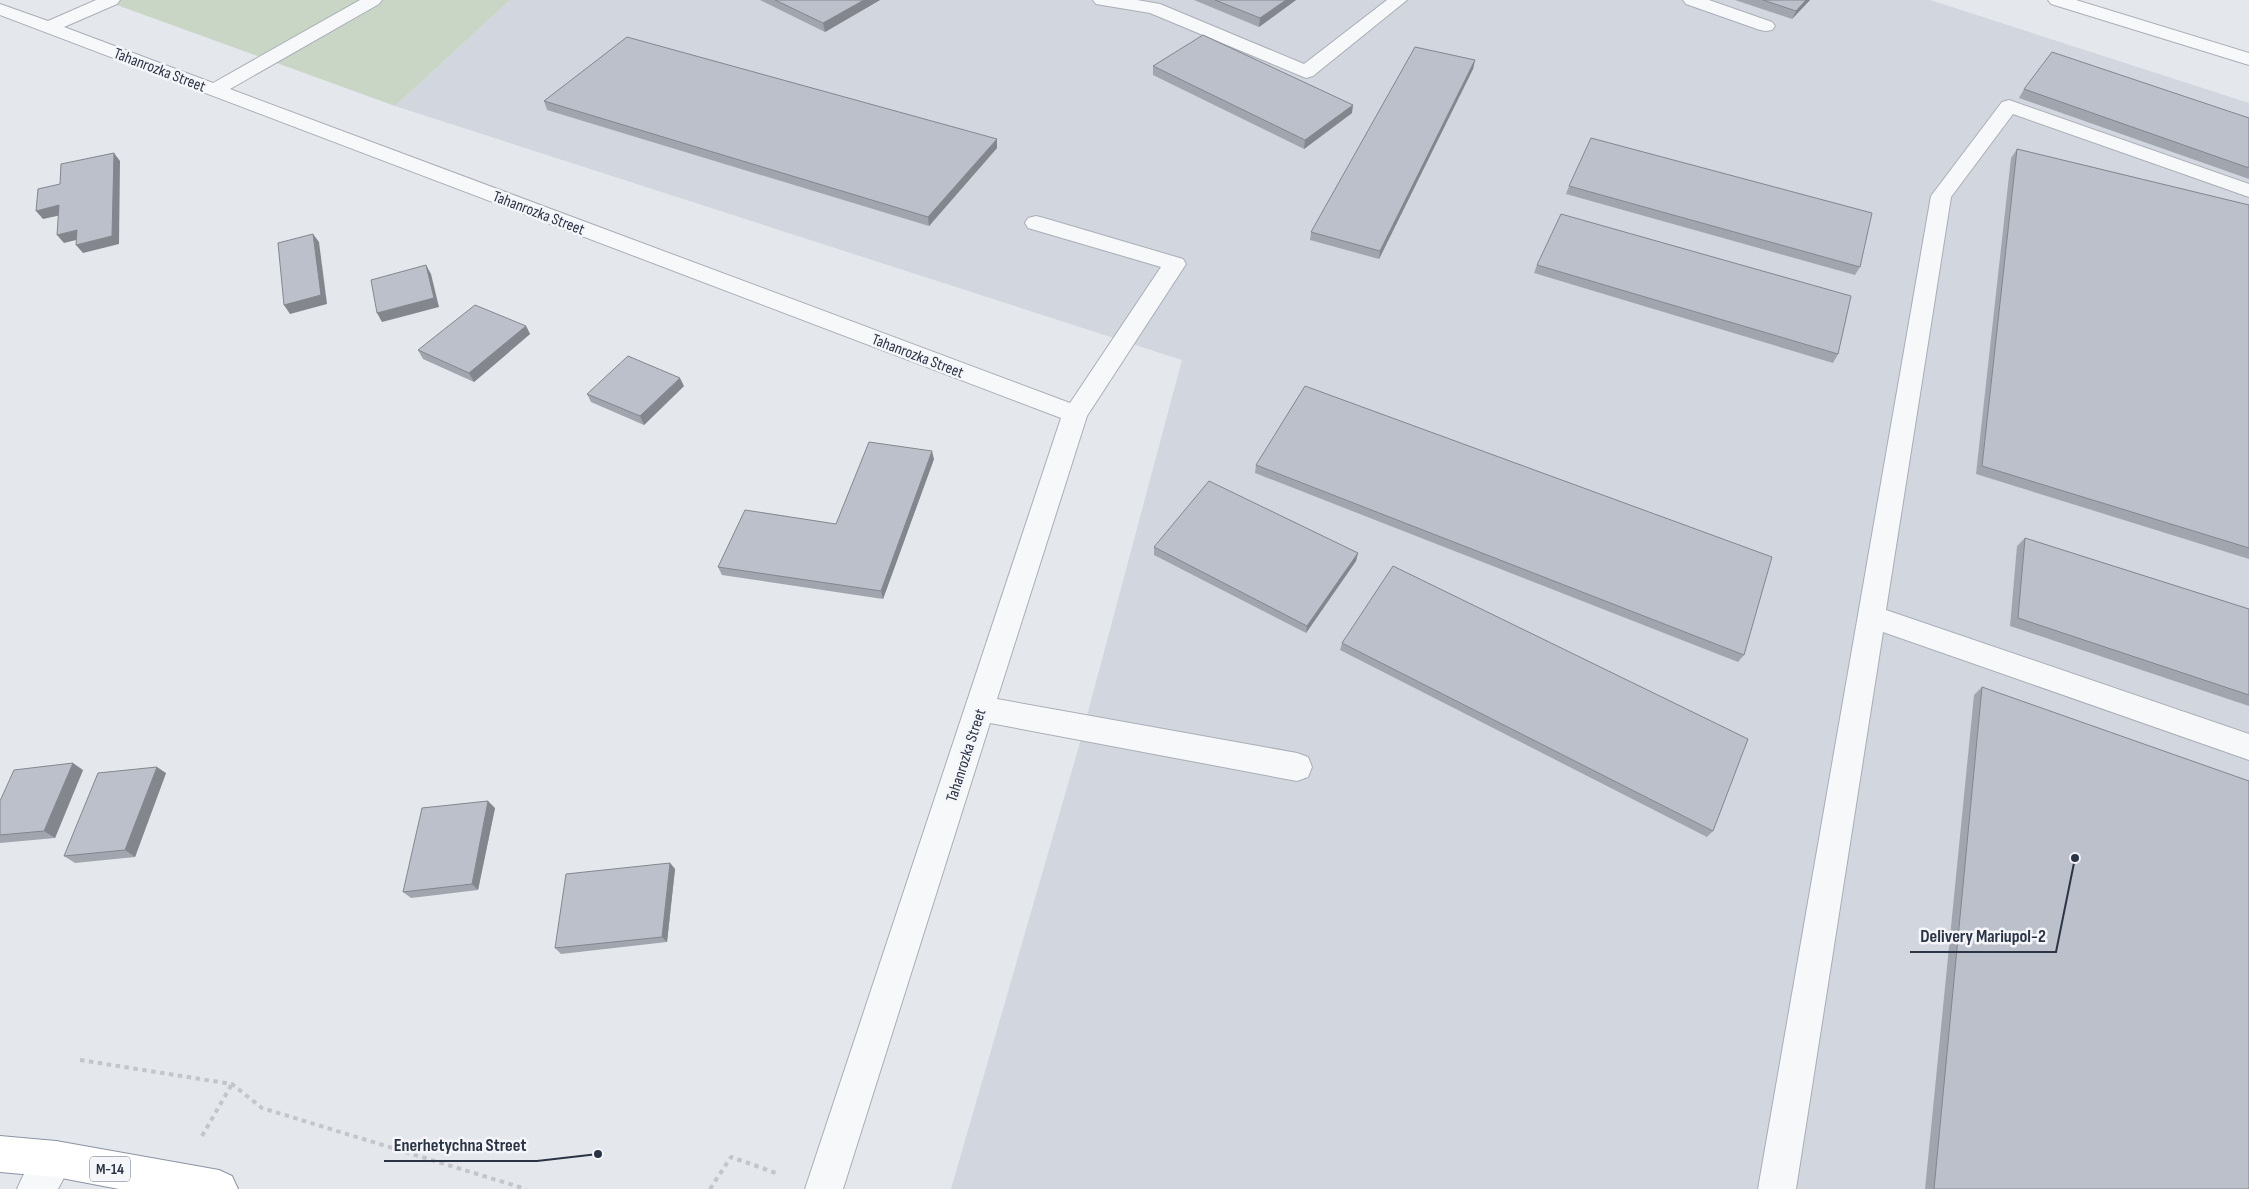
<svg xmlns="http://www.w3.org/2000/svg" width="2249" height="1189" viewBox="0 0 2249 1189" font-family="'Sofia Sans Condensed',sans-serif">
<rect width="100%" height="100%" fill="#e4e7ec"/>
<!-- built -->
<polygon fill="#d2d6de" points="510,0 1930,0 2249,103 2249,1189 951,1189 1077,753 1182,360 395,106"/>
<!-- green -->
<polygon fill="#c9d6c5" points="103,0 510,0 395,106"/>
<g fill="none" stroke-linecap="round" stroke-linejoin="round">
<defs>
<g id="minor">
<polygon points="96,0 120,0 117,4 64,27 213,83 360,0 382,0 379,4 230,89 1070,403 1161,267 1028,228 1025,223 1028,218 1036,216 1044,218 1183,259 1186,264 1087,416 997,699 1297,753 1308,757 1312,767 1308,777 1297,781 990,723 843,1189 805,1189 1061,418 0,15 0,4 48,21"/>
<polygon points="1093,0 1137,0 1160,4 1304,64 1387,0 1407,0 1313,76 1306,78 1150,13 1096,4"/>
<polygon points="1683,0 1709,0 1772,22 1775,26 1772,30 1766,31 1760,30 1686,4"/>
<polygon points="2048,0 2076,0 2249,53 2249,65 2051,4"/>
<polygon points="2009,100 2249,184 2249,197 2013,114 1951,197 1886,610 2249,734 2249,760 1883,632 1796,1189 1758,1189 1931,196 2002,102"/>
<path d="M56,1141l13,5 5,13 -16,30h-41c8,-19 19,-40 39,-48z"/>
</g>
<polygon id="highway" points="0,1136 56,1141 219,1170 232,1176 238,1189 119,1189 56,1177 0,1172"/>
</defs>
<!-- minor casing -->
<use href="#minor" stroke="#a9aeb7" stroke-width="2"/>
<!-- highway casing -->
<use href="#highway" stroke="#8b94a3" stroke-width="2"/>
<!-- path -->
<g stroke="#c2c5cb" stroke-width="4" stroke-dasharray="4.5 4.5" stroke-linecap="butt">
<polyline points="80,1060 232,1084 262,1108 526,1189"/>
<polyline points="202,1136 232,1084"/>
<polyline points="710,1189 731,1157 779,1174"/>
</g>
<!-- minor -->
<use href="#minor" fill="#f7f8fa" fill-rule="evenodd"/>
<!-- highway -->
<use href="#highway" fill="#fff" fill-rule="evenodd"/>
</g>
<!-- wall -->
<g fill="#a1a5ae">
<polygon points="760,0 880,0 825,32"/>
<polygon points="1194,0 1296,0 1259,27"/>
<polygon points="1735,0 1810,0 1792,19"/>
<polygon points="1475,60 1473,69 1379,259 1310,240 1311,232"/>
<polygon points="1153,66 1352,113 1304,149 1153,75"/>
<polygon points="2024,89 2249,118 2249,179 2019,98"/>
<polygon points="544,101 997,148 929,226 547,110"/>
<polygon points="2017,149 2249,205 2249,559 1976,474 2011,158"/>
<polygon points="1569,186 1860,267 1855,275 1566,194"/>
<polygon points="1537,265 1838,354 1833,363 1534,273"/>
<polygon points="526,326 530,334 474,382 423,359 418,350"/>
<polygon points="684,386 644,425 591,402 587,394"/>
<polygon points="934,459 883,599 722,575 718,567 836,524"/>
<polygon points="1256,465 1744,655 1738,662 1255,473"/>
<polygon points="2025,538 2249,609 2249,706 2010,626 2017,546"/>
<polygon points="1154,547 1358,553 1356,561 1306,633 1154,555"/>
<polygon points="1342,643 1713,831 1707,837 1340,650"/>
<polygon points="1982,687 2249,1189 1925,1189 1974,695"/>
<polygon points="83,770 55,838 0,843 0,801"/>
<polygon points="166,773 135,857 75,863 64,856"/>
<polygon points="495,808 478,890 411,898 403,892"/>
<polygon points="670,863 675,869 667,942 561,954 555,948"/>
</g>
<!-- shaded-wall -->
<g fill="#83868d">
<polygon points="864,0 880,0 825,32 823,23"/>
<polygon points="1286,0 1296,0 1259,27 1260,18"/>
<polygon points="1806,0 1810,0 1792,19 1796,11"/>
<polygon points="1475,60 1473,69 1379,259 1380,251"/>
<polygon points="1353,105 1352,113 1304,149 1305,140"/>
<polygon points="997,139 997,148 929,226 928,217"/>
<polygon points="114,153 120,161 119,244 83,253 76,245"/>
<polygon points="59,205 66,214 43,219 36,211"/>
<polygon points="77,230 84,238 64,243 57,235"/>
<polygon points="313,234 319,242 327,304 290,314 284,305"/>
<polygon points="426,265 431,274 439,307 382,322 377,313"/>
<polygon points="526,326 530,334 474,382 469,373"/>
<polygon points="680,378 684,386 644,425 640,416"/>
<polygon points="932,451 934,459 883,599 881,591"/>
<polygon points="1358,553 1356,561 1306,633 1307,626"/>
<polygon points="73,763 83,770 55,838 44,831"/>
<polygon points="157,767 166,773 135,857 125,850"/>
<polygon points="488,801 495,808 478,890 472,884"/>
<polygon points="670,863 675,869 667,942 662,937"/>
</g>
<!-- building -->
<g fill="#bbc0ca" stroke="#83868d">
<polygon points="775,0 864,0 823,23"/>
<polygon points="1215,0 1286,0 1260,18"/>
<polygon points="1763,0 1806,0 1796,11"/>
<polygon points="1203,35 1353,105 1305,140 1153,66"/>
<polygon points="627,37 997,139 928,217 544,101"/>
<polygon points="1415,47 1475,60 1380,251 1311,232"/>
<polygon points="2052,52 2249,118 2249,168 2024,89"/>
<polygon points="1591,138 1872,213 1860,267 1569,186"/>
<polygon points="2017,149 2249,205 2249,548 1982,466"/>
<polygon points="114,153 112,236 76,245 77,230 57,235 59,205 36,211 38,189 60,184 61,164"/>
<polygon points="1561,214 1851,296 1838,354 1537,265"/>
<polygon points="313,234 321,295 284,305 278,243"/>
<polygon points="426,265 434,298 377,313 371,280"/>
<polygon points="475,305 526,326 469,373 418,350"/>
<polygon points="628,356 680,378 640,416 587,394"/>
<polygon points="1305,386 1772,557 1744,655 1256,465"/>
<polygon points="869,442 932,451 881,591 718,567 745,510 836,524"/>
<polygon points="1209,481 1358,553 1307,626 1154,547"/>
<polygon points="2025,538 2249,609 2249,695 2018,618"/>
<polygon points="1393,566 1748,739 1713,831 1342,643"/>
<polygon points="1982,687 2249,781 2249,1189 1934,1189"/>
<polygon points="73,763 44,831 0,835 0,801 14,770"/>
<polygon points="157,767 125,850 64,856 98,773"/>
<polygon points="488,801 472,884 403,892 422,808"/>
<polygon points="670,863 662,937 555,948 566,874"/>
</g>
<g text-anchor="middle" stroke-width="5" stroke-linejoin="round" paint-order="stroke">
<!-- shield labels -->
<rect fill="#f4f6f9" stroke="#676e7b" stroke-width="1" x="90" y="1156.5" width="40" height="25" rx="4"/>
<g font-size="15" font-weight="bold" fill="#2b3445">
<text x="110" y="1174">М-14</text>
</g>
<!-- street labels -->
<g font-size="16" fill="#2b3445" stroke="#f4f6f9">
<text transform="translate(160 69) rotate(21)" y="6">Tahanrozka Street</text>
<text transform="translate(539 212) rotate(21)" y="6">Tahanrozka Street</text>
<text transform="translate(918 355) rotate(21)" y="6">Tahanrozka Street</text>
<text transform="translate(965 755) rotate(-72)" y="6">Tahanrozka Street</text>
</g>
</g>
<!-- callouts -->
<path fill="none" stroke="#2b3445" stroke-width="2" d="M2075 858L2056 952H1910M598 1154L537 1161H384"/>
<g fill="#2b3445" stroke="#f4f6f9" stroke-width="2">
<circle cx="2075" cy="858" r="5"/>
<circle cx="598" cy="1154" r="5"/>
</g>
<g font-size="18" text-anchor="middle" font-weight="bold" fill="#2b3445" stroke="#f4f6f9" stroke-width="5" stroke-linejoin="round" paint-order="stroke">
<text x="1983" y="942">Delivery Mariupol-2</text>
<text x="460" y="1151">Enerhetychna Street</text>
</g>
</svg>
